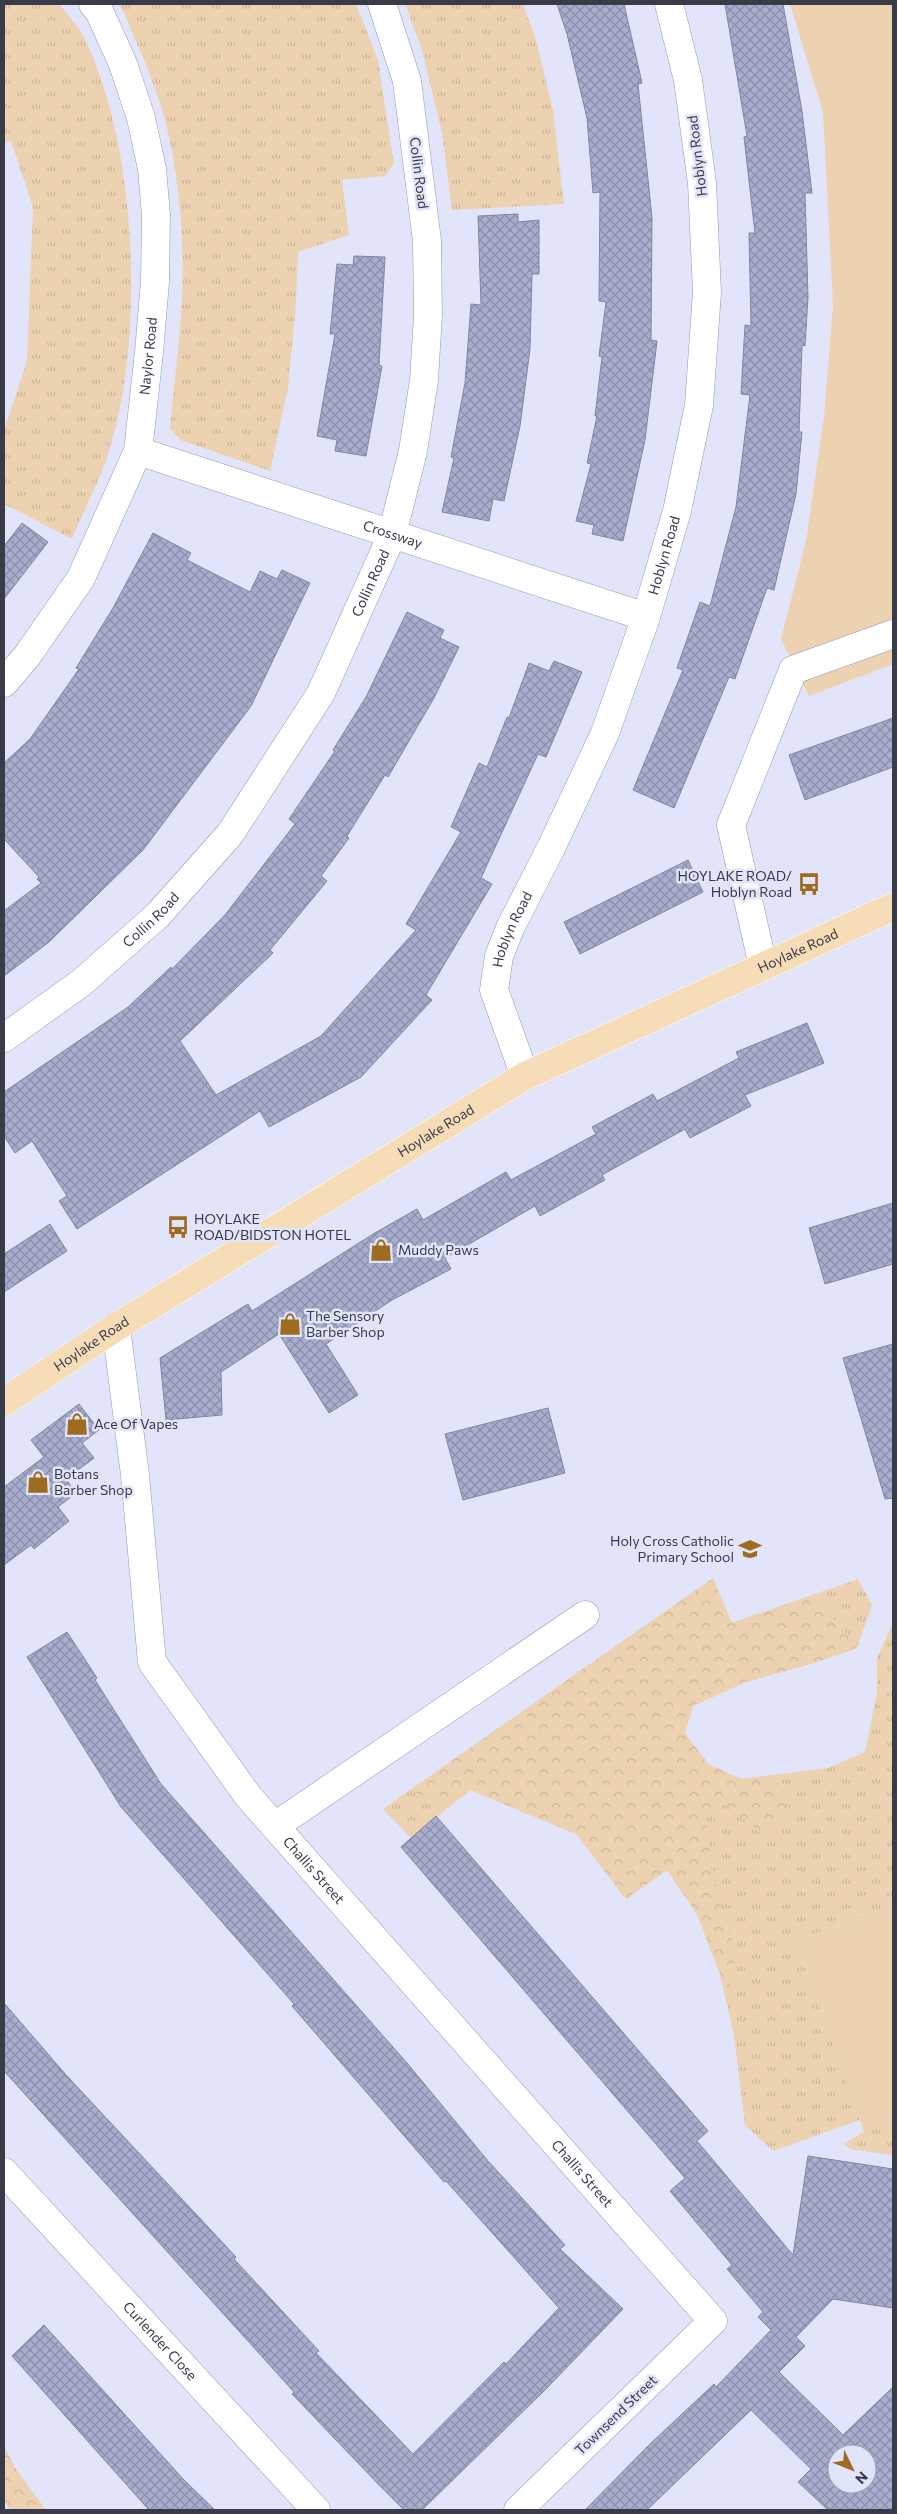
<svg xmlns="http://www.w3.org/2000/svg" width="897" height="2514" viewBox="0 0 897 2514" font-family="Commissioner,sans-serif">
<defs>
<pattern id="grass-tufts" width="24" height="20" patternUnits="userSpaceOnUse" patternTransform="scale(1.25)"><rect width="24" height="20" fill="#ecd2b1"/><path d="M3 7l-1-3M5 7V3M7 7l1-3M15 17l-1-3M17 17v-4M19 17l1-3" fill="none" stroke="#cbb59a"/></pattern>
<pattern id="forest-crowns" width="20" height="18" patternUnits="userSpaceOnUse" patternTransform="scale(1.25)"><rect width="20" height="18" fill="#ecd2b1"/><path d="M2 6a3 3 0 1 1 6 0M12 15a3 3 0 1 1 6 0" fill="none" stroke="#cbb59a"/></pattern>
<pattern id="building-cross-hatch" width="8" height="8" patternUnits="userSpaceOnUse" patternTransform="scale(1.25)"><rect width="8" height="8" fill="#a8adce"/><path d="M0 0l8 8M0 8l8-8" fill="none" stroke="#8a8ea9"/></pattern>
</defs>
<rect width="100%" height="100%" fill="#e2e5fa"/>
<!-- grass -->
<g fill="url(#grass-tufts)">
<path d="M4,4h55c8,10 19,22 25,33 53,109 61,296 26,411 -9,31 -26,61 -38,91l-68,-35v-73l23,-70 6,-154 -22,-66 -7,2z"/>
<path d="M118,4h238l22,56 16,104 -9,12 -43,4 7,55 -51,17 -2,51 -8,85 -18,83 -90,-31 -10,-12c3,-33 7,-66 10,-99 6,-68 2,-143 -15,-209 -10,-37 -26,-72 -41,-107z"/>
<polygon points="405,4 523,4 536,40 553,110 564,204 452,210 442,133 422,50"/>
<polygon points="713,1578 732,1623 858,1579 872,1605 857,1648 814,1663 746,1682 693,1706 685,1733 708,1764 741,1779 828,1768 865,1752 877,1692 877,1658 893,1623 893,1906 796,1941 860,2120 773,2151 745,2125 734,2035 720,1974 697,1914 667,1870 626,1899 576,1834 470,1790 411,1838 383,1809"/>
<polygon points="893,2122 893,2155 850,2149 844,2144 864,2132"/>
</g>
<!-- forest -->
<g fill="url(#forest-crowns)">
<polygon points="713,1578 732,1623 814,1595 857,1648 814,1663 746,1682 693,1706 685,1733 708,1764 741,1779 775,1775 790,1817 765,1837 742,1817 718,1799 706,1820 712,1872 736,1953 726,2001 720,1974 697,1914 667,1870 626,1899 576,1834 470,1790 449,1807 410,1790"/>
<polygon points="4,2446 14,2466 46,2510 10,2510 4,2500"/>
</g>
<!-- green -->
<g fill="#ecd2b1">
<polygon points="790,4 893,4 893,664 809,696 781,639 806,541 824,416 833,306 823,112"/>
<polygon points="893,1906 893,2122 864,2132 796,1941"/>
</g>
<!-- building -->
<g fill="url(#building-cross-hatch)" stroke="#8185a5" fill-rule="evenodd">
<polygon points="557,4 624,4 642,83 638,84 652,218 651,340 657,341 645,440 623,541 592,534 594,525 576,521 591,464 587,463 597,416 595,416 602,357 599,356 606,302 599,301 600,192 593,193 587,118 567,34"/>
<polygon points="725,4 783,4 802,111 812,193 805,193 808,297 805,346 802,345 799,432 802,432 796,494 774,590 767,588 735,679 729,677 674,808 633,790 683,670 677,668 700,602 710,606 736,507 750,395 741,394 745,325 751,326 749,233 755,233 744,137 747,136"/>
<polygon points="518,214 518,222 539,220 539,274 532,274 530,349 520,426 504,501 493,499 489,521 442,512 454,458 451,457 465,383 471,304 481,305 478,216"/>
<polygon points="354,256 385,257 379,365 382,366 366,456 335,451 337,440 317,436 335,334 330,334 337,264 353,265"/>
<polygon points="22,523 48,542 4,599 4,546"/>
<polygon points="153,533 191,553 187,560 250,592 260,571 277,579 282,570 310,583 251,706 143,850 49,942 4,976 4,911 41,883 37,879 39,877 4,839 4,763 30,739 79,669 76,668 113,608"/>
<polygon points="407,612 444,630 440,638 459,647 434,698 388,777 385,775 347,836 349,838 321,876 327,881 270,950 273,953 180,1041 216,1095 321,1036 416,930 406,924 461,832 451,827 479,763 487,767 507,717 509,718 529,663 549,671 554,661 582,672 546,757 538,754 481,878 492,884 426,995 432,1000 361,1077 269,1127 260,1111 77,1229 59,1201 67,1196 32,1141 15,1153 4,1136 4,1092 128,1007 171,967 172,969 225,915 295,824 289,819 335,751 333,750 366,697"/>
<polygon points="893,718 893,767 805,800 789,755"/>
<polygon points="688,860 703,892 580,954 564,922"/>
<polygon points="807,1023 824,1063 745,1095 751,1106 690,1138 685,1129 602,1175 605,1180 540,1216 535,1206 445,1258 451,1269 392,1300 326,1344 358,1395 329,1413 279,1334 221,1372 222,1415 166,1420 160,1358 248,1304 252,1311 373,1234 417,1209 423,1220 506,1172 511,1180 596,1134 592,1127 653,1094 657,1101 739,1058 736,1052"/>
<polygon points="893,1203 893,1264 825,1284 809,1228"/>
<polygon points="50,1224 67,1251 4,1292 4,1254"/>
<polygon points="893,1344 893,1498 885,1499 843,1358"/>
<polygon points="79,1404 99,1430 82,1443 94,1458 66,1479 76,1493 58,1507 69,1521 34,1549 31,1545 4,1565 4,1487 44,1457 31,1440"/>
<polygon points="548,1408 565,1473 463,1500 445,1434"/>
<polygon points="67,1632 97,1678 95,1680 161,1784 407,2063 488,2161 565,2245 560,2249 623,2309 544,2391 422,2510 404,2510 380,2486 292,2394 294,2392 4,2071 4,2003 67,2076 236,2257 234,2259 319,2351 316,2353 413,2454 504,2362 506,2364 559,2308 446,2181 444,2182 292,2006 294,2004 121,1807 27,1657"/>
<path d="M436,1816l272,315 -11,10 96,114 15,-99 85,13v139l-60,-9 -37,38 9,9 -26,26 64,63 50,-48v123h-65l-30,-28 13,-13 -60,-59 -104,100h-62l64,-65 65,-61 2,3 55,-57 -13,-13 5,-5 -36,-43 5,-4 -62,-74 15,-13 -284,-331zM837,2454h30v30h-30z"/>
<polygon points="44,2325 184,2480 215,2510 149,2510 12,2356"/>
</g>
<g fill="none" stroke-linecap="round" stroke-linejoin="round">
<defs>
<g id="minor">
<path id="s1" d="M138,451l508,166"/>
<path id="s2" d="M4,683l23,-27 54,-78 57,-127 11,-99 6,-70 1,-67 -4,-46 -11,-51 -18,-54 -23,-51 -7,-9"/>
<polyline points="763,966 731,825 793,670 893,634"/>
<path id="s3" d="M4,1038l77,-55 77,-68 72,-81 91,-141 71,-158 21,-84 11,-71 4,-65 -1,-74 -20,-160 -25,-77"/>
<path id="s4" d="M525,1076l-31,-86 5,-34 12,-30 40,-78 54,-115 41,-116 31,-106 22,-106 8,-113 -5,-109 -14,-103 -19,-76"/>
<path id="s5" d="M116,1327l19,148 17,187 96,134 465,525 -195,189"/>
<polyline points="275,1826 585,1615"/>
<path id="s6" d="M4,2172l312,338"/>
</g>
<g id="major">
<path id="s7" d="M4,1402l112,-75 409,-251 368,-169"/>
</g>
</defs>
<!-- minor casing -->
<use href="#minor" stroke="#9498b9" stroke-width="29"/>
<!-- major casing -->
<use href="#major" stroke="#fff" stroke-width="29"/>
<!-- minor -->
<use href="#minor" stroke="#fff" stroke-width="28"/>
<!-- major -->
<use href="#major" stroke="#f7dcb8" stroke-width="28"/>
</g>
<!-- icons -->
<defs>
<symbol id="bus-bare" viewBox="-9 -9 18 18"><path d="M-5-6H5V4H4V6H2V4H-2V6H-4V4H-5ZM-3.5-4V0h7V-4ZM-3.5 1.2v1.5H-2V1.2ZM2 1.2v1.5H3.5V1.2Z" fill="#9d6c21" stroke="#e2e5fa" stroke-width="2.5" paint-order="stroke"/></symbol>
<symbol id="shop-bare" viewBox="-9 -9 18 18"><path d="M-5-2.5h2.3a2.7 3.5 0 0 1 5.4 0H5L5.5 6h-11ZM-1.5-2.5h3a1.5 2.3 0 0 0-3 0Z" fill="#9d6c21" stroke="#e2e5fa" stroke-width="2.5" paint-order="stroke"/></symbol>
<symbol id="school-bare" viewBox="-9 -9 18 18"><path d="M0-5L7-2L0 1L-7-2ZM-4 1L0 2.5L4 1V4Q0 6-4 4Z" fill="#9d6c21" stroke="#e2e5fa" stroke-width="2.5" paint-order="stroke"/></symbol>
</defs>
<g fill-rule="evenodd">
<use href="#bus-bare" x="793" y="868" width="32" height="32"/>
<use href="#bus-bare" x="162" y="1211" width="32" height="32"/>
<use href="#shop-bare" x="365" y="1234" width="32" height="32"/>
<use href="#shop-bare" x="274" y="1308" width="32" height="32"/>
<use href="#shop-bare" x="61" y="1408" width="32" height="32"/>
<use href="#shop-bare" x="22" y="1466" width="32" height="32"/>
<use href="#school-bare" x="734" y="1533" width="32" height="32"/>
</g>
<g text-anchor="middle" stroke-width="5" stroke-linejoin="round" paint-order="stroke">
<!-- street labels -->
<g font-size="14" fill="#3a3b49" stroke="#e2e5fa">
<text transform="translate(697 156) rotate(-97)" y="5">Hoblyn Road</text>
<text transform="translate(419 173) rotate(83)" y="5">Collin Road</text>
<text dy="5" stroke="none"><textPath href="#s2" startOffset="365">Naylor Road</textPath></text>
<text dy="5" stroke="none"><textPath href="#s1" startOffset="268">Crossway</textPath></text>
<text dy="5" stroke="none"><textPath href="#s4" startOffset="560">Hoblyn Road</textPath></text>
<text dy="5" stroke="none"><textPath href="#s3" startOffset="594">Collin Road</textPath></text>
<text dy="5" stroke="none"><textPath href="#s3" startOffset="189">Collin Road</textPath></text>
<text dy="5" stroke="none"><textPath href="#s4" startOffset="155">Hoblyn Road</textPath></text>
<text dy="5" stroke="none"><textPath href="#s7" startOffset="915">Hoylake Road</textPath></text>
<text dy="5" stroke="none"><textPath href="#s7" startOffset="510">Hoylake Road</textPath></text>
<text dy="5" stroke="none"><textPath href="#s7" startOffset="105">Hoylake Road</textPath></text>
<text dy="5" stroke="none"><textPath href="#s5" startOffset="601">Challis Street</textPath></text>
<text dy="5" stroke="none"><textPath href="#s5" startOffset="1006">Challis Street</textPath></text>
<text dy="5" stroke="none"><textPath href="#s6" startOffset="230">Curlender Close</textPath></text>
<text transform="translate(616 2415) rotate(-44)" y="5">Townsend Street</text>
</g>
<!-- poi labels -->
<g font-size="14" fill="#3a3b49" stroke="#e2e5fa" text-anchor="start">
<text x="792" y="881" text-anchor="end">HOYLAKE ROAD/<tspan x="792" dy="16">Hoblyn Road</tspan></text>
<text x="194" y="1224">HOYLAKE<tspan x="194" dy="16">ROAD/BIDSTON HOTEL</tspan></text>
<text x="398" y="1255">Muddy Paws</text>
<text x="306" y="1321">The Sensory<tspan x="306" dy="16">Barber Shop</tspan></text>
<text x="94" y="1429">Ace Of Vapes</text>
<text x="54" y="1479">Botans<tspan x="54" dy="16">Barber Shop</tspan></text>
<text x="734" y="1546" text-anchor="end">Holy Cross Catholic<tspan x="734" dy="16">Primary School</tspan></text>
</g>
</g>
<!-- border -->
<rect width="897" height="2514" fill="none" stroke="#3a3b49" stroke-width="10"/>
<!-- north arrow -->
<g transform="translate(852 2469) rotate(133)"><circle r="24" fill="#e2e5fa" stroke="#9fa1b3"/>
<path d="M0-4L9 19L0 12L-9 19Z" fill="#9d6c21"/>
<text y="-8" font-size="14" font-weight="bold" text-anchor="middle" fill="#3a3b49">N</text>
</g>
</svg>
